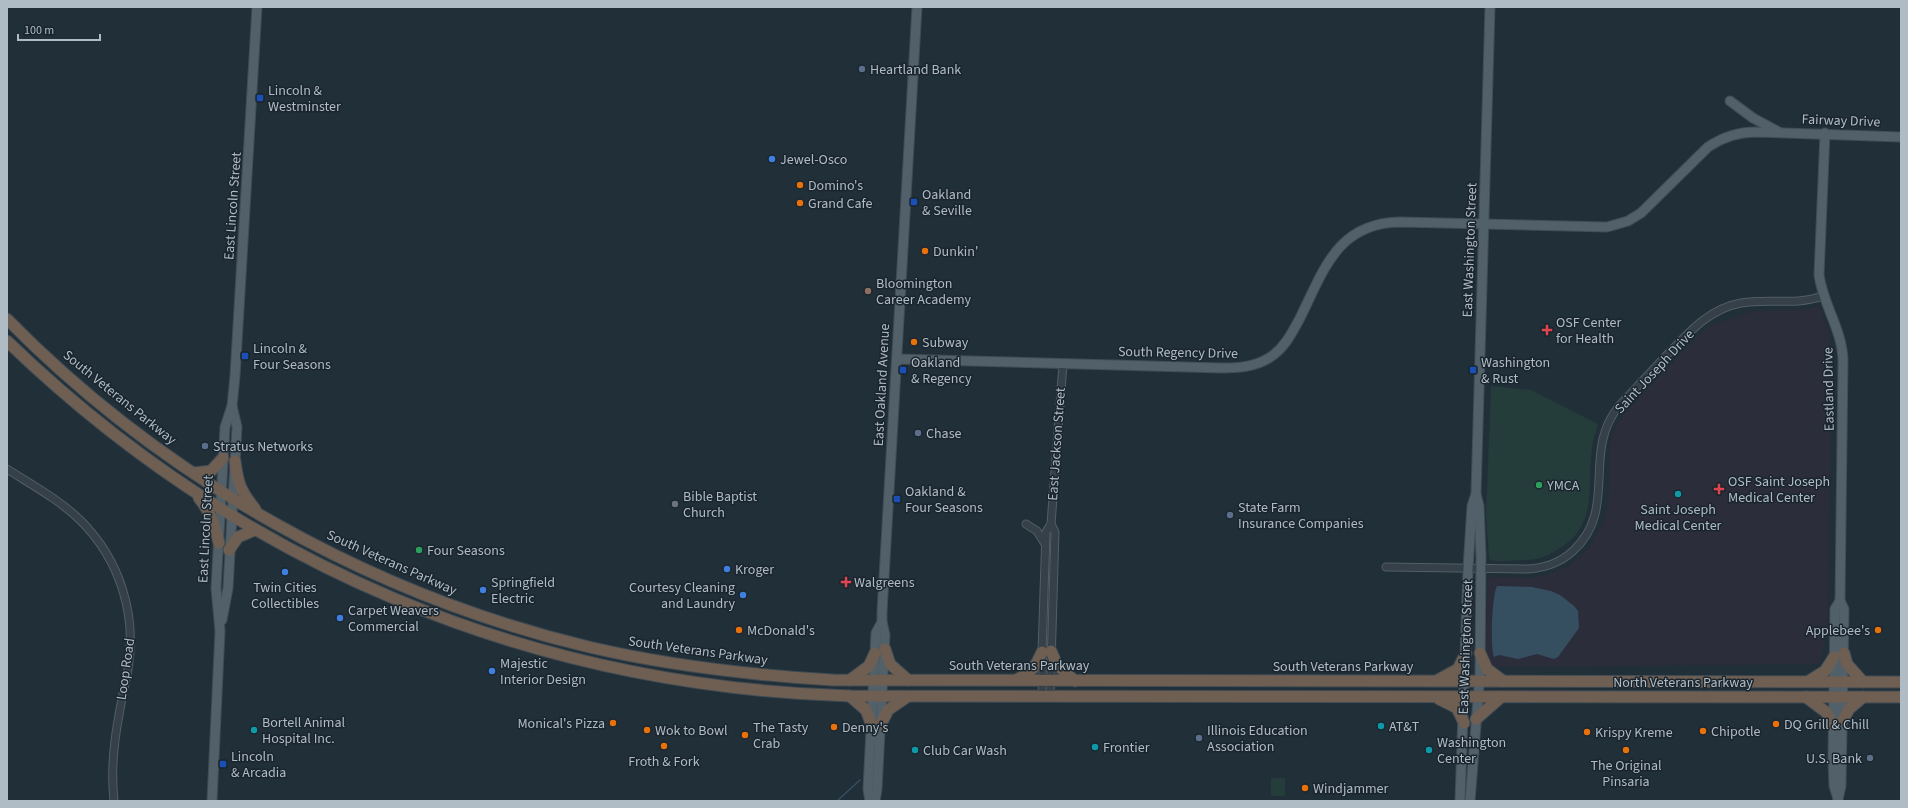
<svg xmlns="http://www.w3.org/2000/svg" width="1908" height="808" viewBox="0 0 1908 808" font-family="'Source Sans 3',sans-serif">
<rect width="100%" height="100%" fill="#212f39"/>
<!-- medical -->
<polygon fill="#2c2d3a" points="1819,306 1829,332 1831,400 1827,626 1820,664 1496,667 1490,662 1487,655 1486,645 1488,579 1490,577 1533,578 1553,573 1569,566 1588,549 1604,522 1608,501 1611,439 1616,426 1623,415 1692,342 1709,326 1754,311 1805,310"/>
<!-- green -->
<g fill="#243c3a">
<path d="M1491,386l40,4 67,34c-2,8 -5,16 -6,24 -5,40 7,78 -35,102 -9,6 -20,10 -31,10 -11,0 -27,3 -37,-1l-3,-44z"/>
<rect x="1271" y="778" width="14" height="18"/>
</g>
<!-- water -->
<path fill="#354e60" d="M1497,586l35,1 19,4 9,4 14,11 4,5 1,17 -21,29 -4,2 -17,-5 -19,5 -19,-4 -5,2c-4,-8 -2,-62 3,-71z"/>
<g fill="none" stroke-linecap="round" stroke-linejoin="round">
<!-- stream -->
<polyline stroke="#354e60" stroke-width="1.5" points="837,801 860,780"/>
<defs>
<g id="minor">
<path d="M7,469c25,16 53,31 74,52 39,39 56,94 47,148 -9,45 -19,86 -14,132"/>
<polyline points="1026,524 1037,531 1045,544"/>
<path d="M1386,567l142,2c16,-1 33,-7 45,-18 46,-42 8,-99 46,-145 15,-16 29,-31 44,-47 23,-23 44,-50 78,-56 29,-5 53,3 82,-7"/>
<polyline points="1042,697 1043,664 1042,652 1046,532 1051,524 1063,364"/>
<polyline points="1050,697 1055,532 1051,524"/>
</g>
<g id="major">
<polyline points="1730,101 1753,118 1779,132"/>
<path d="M1825,133l-6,142c4,30 23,54 24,85l-3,241 4,8 -3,177 -3,13"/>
<path d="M897,359l325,9c16,0 32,-1 47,-10 15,-9 23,-25 31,-40 24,-48 37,-95 100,-96l207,5 21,-6 13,-8 67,-66c15,-10 30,-15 47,-15l146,5"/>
<polyline points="222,620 228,588 237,427 232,406"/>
<polyline points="1838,799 1834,786 1833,758 1835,609 1840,601"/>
<polyline points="212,801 220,631 216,588 225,427 232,406 235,376 257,7"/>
<polyline points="870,801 868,789 876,633 882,622"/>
<polyline points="875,801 877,789 885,635 882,622 882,612 917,7"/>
<polyline points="1460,801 1468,569 1472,506 1476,494 1490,7"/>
<polyline points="1470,801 1480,674 1481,556 1479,506 1476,494"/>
</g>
<g id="highway">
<path d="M7,319c157,160 364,276 582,328 81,19 162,28 244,33l1068,2"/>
<path d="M7,341c232,224 521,345 843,355l1051,1"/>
<path d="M235,461c3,23 5,29 20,48"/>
<polyline points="194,473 211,471 223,458"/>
<path d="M199,498c12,15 16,27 20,45"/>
<polyline points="229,550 238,537 255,530"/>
<polyline points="885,649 890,664 908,680"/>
<polyline points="1051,651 1057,665 1075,681"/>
<polyline points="1480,653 1487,669 1503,681"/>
<polyline points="1844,653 1847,664 1863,682"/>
<polyline points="850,680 869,666 875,653"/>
<path d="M1016,680c16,-8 19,-12 26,-28"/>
<polyline points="1438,680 1458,669 1466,653"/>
<polyline points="1809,681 1825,671 1834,657"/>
<polyline points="850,696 866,710 871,723"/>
<polyline points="1806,697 1826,712 1833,725"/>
<polyline points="1439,699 1457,708 1464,723"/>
<polyline points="1476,719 1501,697"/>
<polyline points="1843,720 1849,709 1863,697"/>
<polyline points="881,724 888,710 907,697"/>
</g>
</defs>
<!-- minor casing -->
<use href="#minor" stroke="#525e67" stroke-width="9"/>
<!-- major casing -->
<use href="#major" stroke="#414c55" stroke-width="11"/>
<!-- highway casing -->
<use href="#highway" stroke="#3f4b54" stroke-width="13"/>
<!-- minor -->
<use href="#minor" stroke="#354049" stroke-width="7"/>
<!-- major -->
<use href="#major" stroke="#526069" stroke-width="9"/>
<!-- highway -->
<use href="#highway" stroke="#6f5f52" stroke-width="11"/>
</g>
<!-- markers -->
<g fill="#5c6f8a" stroke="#1a252e" stroke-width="1.5">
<circle cx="862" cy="69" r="4"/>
<circle cx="918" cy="433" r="4"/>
<circle cx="205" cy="446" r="4"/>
<circle cx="1230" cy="515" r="4"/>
<circle cx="1199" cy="738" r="4"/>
<circle cx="1870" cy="758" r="4"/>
</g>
<g fill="#1a4fb4" stroke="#1a252e" stroke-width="1.5">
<rect x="256" y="94" width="8" height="8" rx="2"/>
<rect x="910" y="198" width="8" height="8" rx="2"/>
<rect x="241" y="352" width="8" height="8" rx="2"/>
<rect x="899" y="366" width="8" height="8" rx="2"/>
<rect x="1469" y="366" width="8" height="8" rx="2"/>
<rect x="893" y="495" width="8" height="8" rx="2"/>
<rect x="219" y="760" width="8" height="8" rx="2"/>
</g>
<g fill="#3f7fe0" stroke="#1a252e" stroke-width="1.5">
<circle cx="772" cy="159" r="4"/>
<circle cx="727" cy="569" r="4"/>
<circle cx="285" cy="572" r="4"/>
<circle cx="483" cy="590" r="4"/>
<circle cx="743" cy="595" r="4"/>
<circle cx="340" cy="618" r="4"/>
<circle cx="492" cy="671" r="4"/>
</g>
<g fill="#e8710a" stroke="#1a252e" stroke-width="1.5">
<circle cx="800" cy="185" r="4"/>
<circle cx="800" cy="203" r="4"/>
<circle cx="925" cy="251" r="4"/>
<circle cx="914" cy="342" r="4"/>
<circle cx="739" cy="630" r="4"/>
<circle cx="1878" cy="630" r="4"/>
<circle cx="613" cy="723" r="4"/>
<circle cx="1776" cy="724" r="4"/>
<circle cx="834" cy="727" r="4"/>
<circle cx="647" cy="730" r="4"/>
<circle cx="1703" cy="731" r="4"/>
<circle cx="1587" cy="732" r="4"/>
<circle cx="745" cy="735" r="4"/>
<circle cx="664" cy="746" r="4"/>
<circle cx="1626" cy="750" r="4"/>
<circle cx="1305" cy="788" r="4"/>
</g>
<circle fill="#8d6e63" stroke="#1a252e" stroke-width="1.5" cx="868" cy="291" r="4"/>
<g fill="#e0444e" stroke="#1a252e" stroke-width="1.5">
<path d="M1545 324h4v4h4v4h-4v4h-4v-4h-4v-4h4z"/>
<path d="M1717 483h4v4h4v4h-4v4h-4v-4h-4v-4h4z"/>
<path d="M844 576h4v4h4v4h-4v4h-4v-4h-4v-4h4z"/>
</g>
<g fill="#2e9e5b" stroke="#1a252e" stroke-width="1.5">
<circle cx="1539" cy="485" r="4"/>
<circle cx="419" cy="550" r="4"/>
</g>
<g fill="#0f9aa8" stroke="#1a252e" stroke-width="1.5">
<circle cx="1678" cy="494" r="4"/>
<circle cx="1381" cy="726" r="4"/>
<circle cx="254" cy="730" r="4"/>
<circle cx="1095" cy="747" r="4"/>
<circle cx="915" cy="750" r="4"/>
<circle cx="1429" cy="750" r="4"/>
</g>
<circle fill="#6b7280" stroke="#1a252e" stroke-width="1.5" cx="675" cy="504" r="4"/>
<g text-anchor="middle" stroke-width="3" stroke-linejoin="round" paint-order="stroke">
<!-- poi labels -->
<g font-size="14" fill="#afbbc5" stroke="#1a252e" text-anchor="start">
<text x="870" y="74">Heartland Bank</text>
<text x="268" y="95">Lincoln &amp;<tspan x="268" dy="16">Westminster</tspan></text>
<text x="780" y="164">Jewel-Osco</text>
<text x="808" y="190">Domino's</text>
<text x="922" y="199">Oakland<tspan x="922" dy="16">&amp; Seville</tspan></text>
<text x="808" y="208">Grand Cafe</text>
<text x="933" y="256">Dunkin'</text>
<text x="876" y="288">Bloomington<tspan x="876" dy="16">Career Academy</tspan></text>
<text x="1556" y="327">OSF Center<tspan x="1556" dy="16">for Health</tspan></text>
<text x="922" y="347">Subway</text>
<text x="253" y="353">Lincoln &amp;<tspan x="253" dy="16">Four Seasons</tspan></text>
<text x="911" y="367">Oakland<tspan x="911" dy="16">&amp; Regency</tspan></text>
<text x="1481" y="367">Washington<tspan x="1481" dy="16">&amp; Rust</tspan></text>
<text x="926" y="438">Chase</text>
<text x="213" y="451">Stratus Networks</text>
<text x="1728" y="486">OSF Saint Joseph<tspan x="1728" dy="16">Medical Center</tspan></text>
<text x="1547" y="490">YMCA</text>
<text x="905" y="496">Oakland &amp;<tspan x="905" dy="16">Four Seasons</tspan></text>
<text x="683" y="501">Bible Baptist<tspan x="683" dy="16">Church</tspan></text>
<text x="1238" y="512">State Farm<tspan x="1238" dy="16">Insurance Companies</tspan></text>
<text x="1678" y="514" text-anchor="middle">Saint Joseph<tspan x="1678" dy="16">Medical Center</tspan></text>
<text x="427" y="555">Four Seasons</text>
<text x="735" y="574">Kroger</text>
<text x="491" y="587">Springfield<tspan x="491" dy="16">Electric</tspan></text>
<text x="854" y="587">Walgreens</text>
<text x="285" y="592" text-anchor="middle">Twin Cities<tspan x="285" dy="16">Collectibles</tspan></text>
<text x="735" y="592" text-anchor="end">Courtesy Cleaning<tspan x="735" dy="16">and Laundry</tspan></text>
<text x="348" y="615">Carpet Weavers<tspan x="348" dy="16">Commercial</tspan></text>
<text x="747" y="635">McDonald's</text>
<text x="1870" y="635" text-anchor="end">Applebee's</text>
<text x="500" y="668">Majestic<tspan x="500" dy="16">Interior Design</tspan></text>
<text x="262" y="727">Bortell Animal<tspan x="262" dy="16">Hospital Inc.</tspan></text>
<text x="605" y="728" text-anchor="end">Monical's Pizza</text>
<text x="1784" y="729">DQ Grill &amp; Chill</text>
<text x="1389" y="731">AT&amp;T</text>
<text x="753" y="732">The Tasty<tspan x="753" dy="16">Crab</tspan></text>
<text x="842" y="732">Denny's</text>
<text x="655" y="735">Wok to Bowl</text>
<text x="1207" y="735">Illinois Education<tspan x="1207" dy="16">Association</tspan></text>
<text x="1711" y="736">Chipotle</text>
<text x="1595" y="737">Krispy Kreme</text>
<text x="1437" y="747">Washington<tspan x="1437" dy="16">Center</tspan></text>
<text x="1103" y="752">Frontier</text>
<text x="923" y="755">Club Car Wash</text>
<text x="231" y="761">Lincoln<tspan x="231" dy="16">&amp; Arcadia</tspan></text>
<text x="1862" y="763" text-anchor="end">U.S. Bank</text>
<text x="664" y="766" text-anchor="middle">Froth &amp; Fork</text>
<text x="1626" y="770" text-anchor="middle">The Original<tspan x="1626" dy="16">Pinsaria</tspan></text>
<text x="1313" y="793">Windjammer</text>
</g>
<!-- street labels -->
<g font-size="14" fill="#afbbc5" stroke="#1a252e">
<text transform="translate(1841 120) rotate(2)" y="5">Fairway Drive</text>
<text transform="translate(232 206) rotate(-86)" y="5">East Lincoln Street</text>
<text transform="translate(1469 250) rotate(-88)" y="5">East Washington Street</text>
<text transform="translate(1178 352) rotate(1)" y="5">South Regency Drive</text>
<text transform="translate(1654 371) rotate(-47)" y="5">Saint Joseph Drive</text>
<text transform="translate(881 385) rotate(-87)" y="5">East Oakland Avenue</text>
<text transform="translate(1828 389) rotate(-91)" y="5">Eastland Drive</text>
<text transform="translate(120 397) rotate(39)" y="5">South Veterans Parkway</text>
<text transform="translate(1056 444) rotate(-86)" y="5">East Jackson Street</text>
<text transform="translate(205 529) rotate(-87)" y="5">East Lincoln Street</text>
<text transform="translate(392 562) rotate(24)" y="5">South Veterans Parkway</text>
<text transform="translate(1465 647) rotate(-88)" y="5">East Washington Street</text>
<text transform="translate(698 650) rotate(8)" y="5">South Veterans Parkway</text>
<text x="1019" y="670">South Veterans Parkway</text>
<text x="1343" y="671">South Veterans Parkway</text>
<text transform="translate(125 669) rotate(-82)" y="5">Loop Road</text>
<text x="1683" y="687">North Veterans Parkway</text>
</g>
</g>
<!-- border -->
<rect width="1908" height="808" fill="none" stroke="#afbbc5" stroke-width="16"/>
<!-- scale -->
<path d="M18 34v6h82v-6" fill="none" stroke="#afbbc5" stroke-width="2"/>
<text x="24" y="34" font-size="12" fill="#afbbc5" stroke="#1a252e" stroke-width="3" paint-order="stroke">100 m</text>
</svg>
